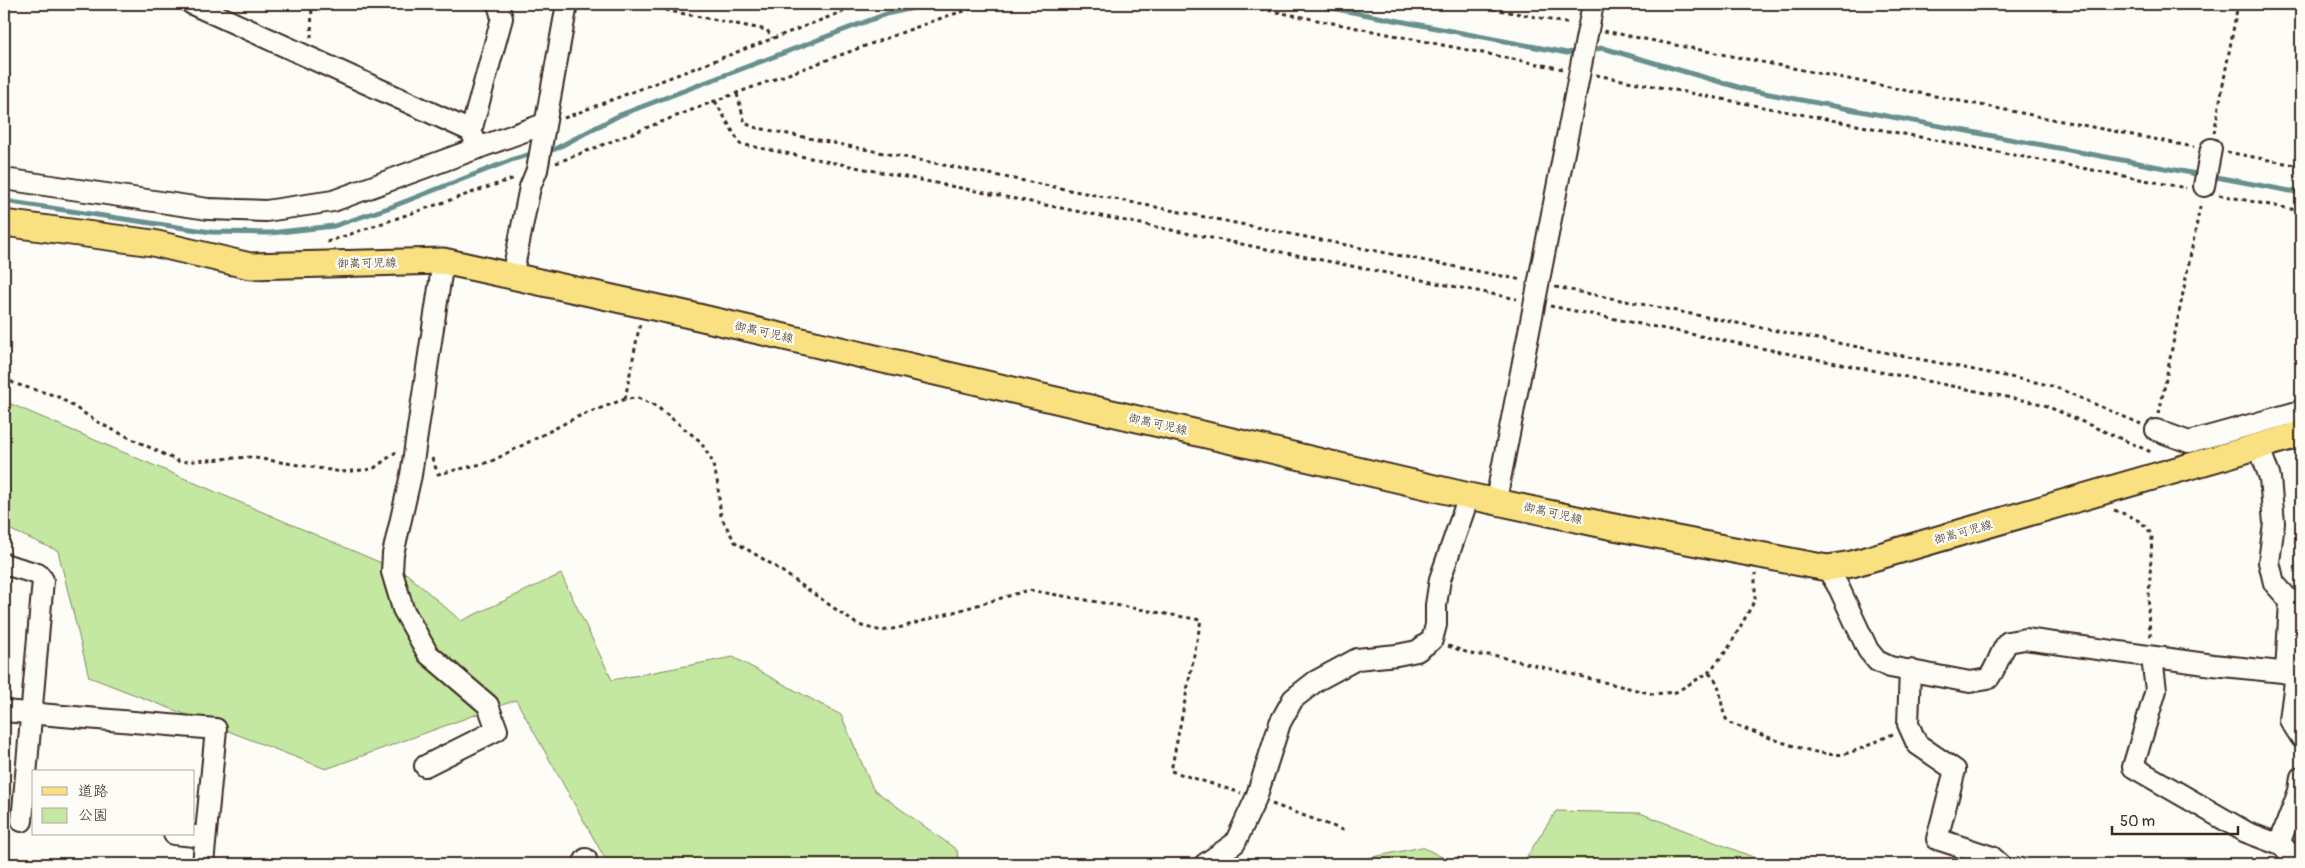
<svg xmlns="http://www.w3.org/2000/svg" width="2305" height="868" viewBox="0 0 2305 868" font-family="Pangolin,'Klee One',sans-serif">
<rect width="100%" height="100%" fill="#fdfcf7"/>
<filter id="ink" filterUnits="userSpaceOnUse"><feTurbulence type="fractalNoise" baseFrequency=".02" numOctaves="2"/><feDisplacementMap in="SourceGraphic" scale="10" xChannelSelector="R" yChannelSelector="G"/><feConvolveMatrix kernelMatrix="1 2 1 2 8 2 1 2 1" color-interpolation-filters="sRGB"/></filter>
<g filter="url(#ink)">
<!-- green -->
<g fill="#c4e7a1" stroke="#808860">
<polygon points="4,401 407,574 461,621 561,574 612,680 733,657 841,715 873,789 957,850 959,864 608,864 516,700 326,769 89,677 58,551 4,527"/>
<polygon points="1556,811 1640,813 1771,864 1522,864"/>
<polygon points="1422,847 1456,864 1346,864 1348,862"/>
</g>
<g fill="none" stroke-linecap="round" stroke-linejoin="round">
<!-- stream -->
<g stroke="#668f8e" stroke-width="5">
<polyline points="1310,4 1567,53 1579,51"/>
<polyline points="1590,50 1603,48 1748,90 2202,175"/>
<polyline points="546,151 555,149 620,115 691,88 886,14 932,4"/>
<polyline points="2211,176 2301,193"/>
<polyline points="4,201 211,232 270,233 334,226 391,207 514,159 535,153"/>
</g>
<defs>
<g id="minor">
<polyline points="192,4 471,131 478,148 544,124"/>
<polyline points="471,131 502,18 498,4"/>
<polyline points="4,179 208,209 266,211 333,201 478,148"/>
<polyline points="2204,186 2211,149"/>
<polyline points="512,277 530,187 537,170 567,4"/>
<polyline points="2156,430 2189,442 2301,411"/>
<polyline points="2259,447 2270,478 2274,523 2269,562 2274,583 2290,601 2286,673"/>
<polyline points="1496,500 1593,4"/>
<polyline points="4,564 38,574 43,580 22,821"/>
<path d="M1827,568l12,20 29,62 9,11 13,6 80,15 18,-3c9,-11 11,-25 20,-37l17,-3 188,26 88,9"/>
<polyline points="2152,658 2156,690 2133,767 2246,832 2283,846 2297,862 2301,863"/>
<polyline points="1910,670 1908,724 1917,744 1955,770 1937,839 1992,857 2000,864"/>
<polyline points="2296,674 2290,720 2301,737"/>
<polyline points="4,711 216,729 203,864"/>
<polyline points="425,766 497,730 488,705 428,654 403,609 392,572 393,554 411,475 443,261"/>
<polyline points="174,834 205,837"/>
<polyline points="2279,844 2299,791 2301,777"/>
<polyline points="583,864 586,859"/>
<polyline points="1205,864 1235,843 1256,798 1280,723 1293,699 1316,681 1357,659 1397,655 1417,651 1432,640 1436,625 1436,605 1440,579 1469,496"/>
</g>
<polyline id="major" points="4,223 153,243 250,266 443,261 681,313 1469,496 1609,526 1827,568 1852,564 2301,434"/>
</defs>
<!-- minor casing -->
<use href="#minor" stroke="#3b2a1e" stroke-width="24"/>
<!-- major casing -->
<use href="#major" stroke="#3b2a1e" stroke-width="29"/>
<!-- path -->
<g stroke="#3b2a1e" stroke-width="3" stroke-dasharray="4 4" stroke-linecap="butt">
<polyline points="634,4 767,30 772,38"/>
<polyline points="670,4 670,11"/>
<polyline points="1237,4 1563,69"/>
<polyline points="1469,4 1571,24"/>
<polyline points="1604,31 2194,147"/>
<polyline points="311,38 312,4"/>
<polyline points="1596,75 2186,188"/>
<polyline points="737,94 745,123 753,127 1522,280"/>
<polyline points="715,101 740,144 1517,299"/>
<polyline points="564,118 863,4"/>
<polyline points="2214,133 2238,4"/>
<polyline points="2227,152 2301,166"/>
<polyline points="556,163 715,101 947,16 989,4"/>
<polyline points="2219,195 2301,211"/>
<polyline points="327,242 515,178"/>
<polyline points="1555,287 2040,383 2055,387 2141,424"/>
<polyline points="1550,306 2042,404 2151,452"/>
<polyline points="4,377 15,384 57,396 101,424 180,462 249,457 342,472 373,469 396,452"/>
<polyline points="625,399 640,323"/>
<polyline points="2159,414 2201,202"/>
<polyline points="432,458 438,474 490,462 577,417 625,399 638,398 656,406 700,441 711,459 717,479 721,517 735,542 773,565 858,625 882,631 902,627 1029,590 1201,620 1171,771 1241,793"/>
<path d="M2114,510c16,6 30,10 38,26l-4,79 3,23"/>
<path d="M1448,646l27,9h18l160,39 23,-2 32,-19c18,11 9,36 21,50 28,9 88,36 115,31 17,-4 35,-14 51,-21"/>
<polyline points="1708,673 1728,649 1755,600 1755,573"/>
<polyline points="1272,804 1346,831"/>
</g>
<!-- minor -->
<use href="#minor" stroke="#fdfcf7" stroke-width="20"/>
<!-- major -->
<use href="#major" stroke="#f9e181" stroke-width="25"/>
</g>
</g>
<g text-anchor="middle" stroke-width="4.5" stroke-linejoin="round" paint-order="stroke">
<!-- street labels -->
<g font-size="12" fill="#3b2a1e" stroke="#fdfcf7">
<text transform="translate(367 263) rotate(-1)" y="4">御嵩可児線</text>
<text transform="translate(764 332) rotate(13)" y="4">御嵩可児線</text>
<text transform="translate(1158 424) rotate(13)" y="4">御嵩可児線</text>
<text transform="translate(1553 513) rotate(13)" y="4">御嵩可児線</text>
<text transform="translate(1963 532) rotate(-16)" y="4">御嵩可児線</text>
</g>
</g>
<!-- margin -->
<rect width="2305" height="868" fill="none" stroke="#fdfcf7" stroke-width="20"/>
<rect x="10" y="10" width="2285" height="848" fill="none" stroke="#3b2a1e" stroke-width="2" filter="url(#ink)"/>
<!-- legend -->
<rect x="32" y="770" width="162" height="65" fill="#fdfcf7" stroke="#afa8a0"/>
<rect x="42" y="787" width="25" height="8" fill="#f9e181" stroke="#afa8a0"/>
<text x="78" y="796" font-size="15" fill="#3b2a1e">道路</text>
<rect x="42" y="808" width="25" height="15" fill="#c4e7a1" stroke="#afa8a0"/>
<text x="78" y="820" font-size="15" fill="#3b2a1e">公園</text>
<!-- scale -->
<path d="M2112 826v8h126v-8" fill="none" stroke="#3b2a1e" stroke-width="2.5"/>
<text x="2120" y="826" font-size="15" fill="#3b2a1e" stroke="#fdfcf7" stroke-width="4" paint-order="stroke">50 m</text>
</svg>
